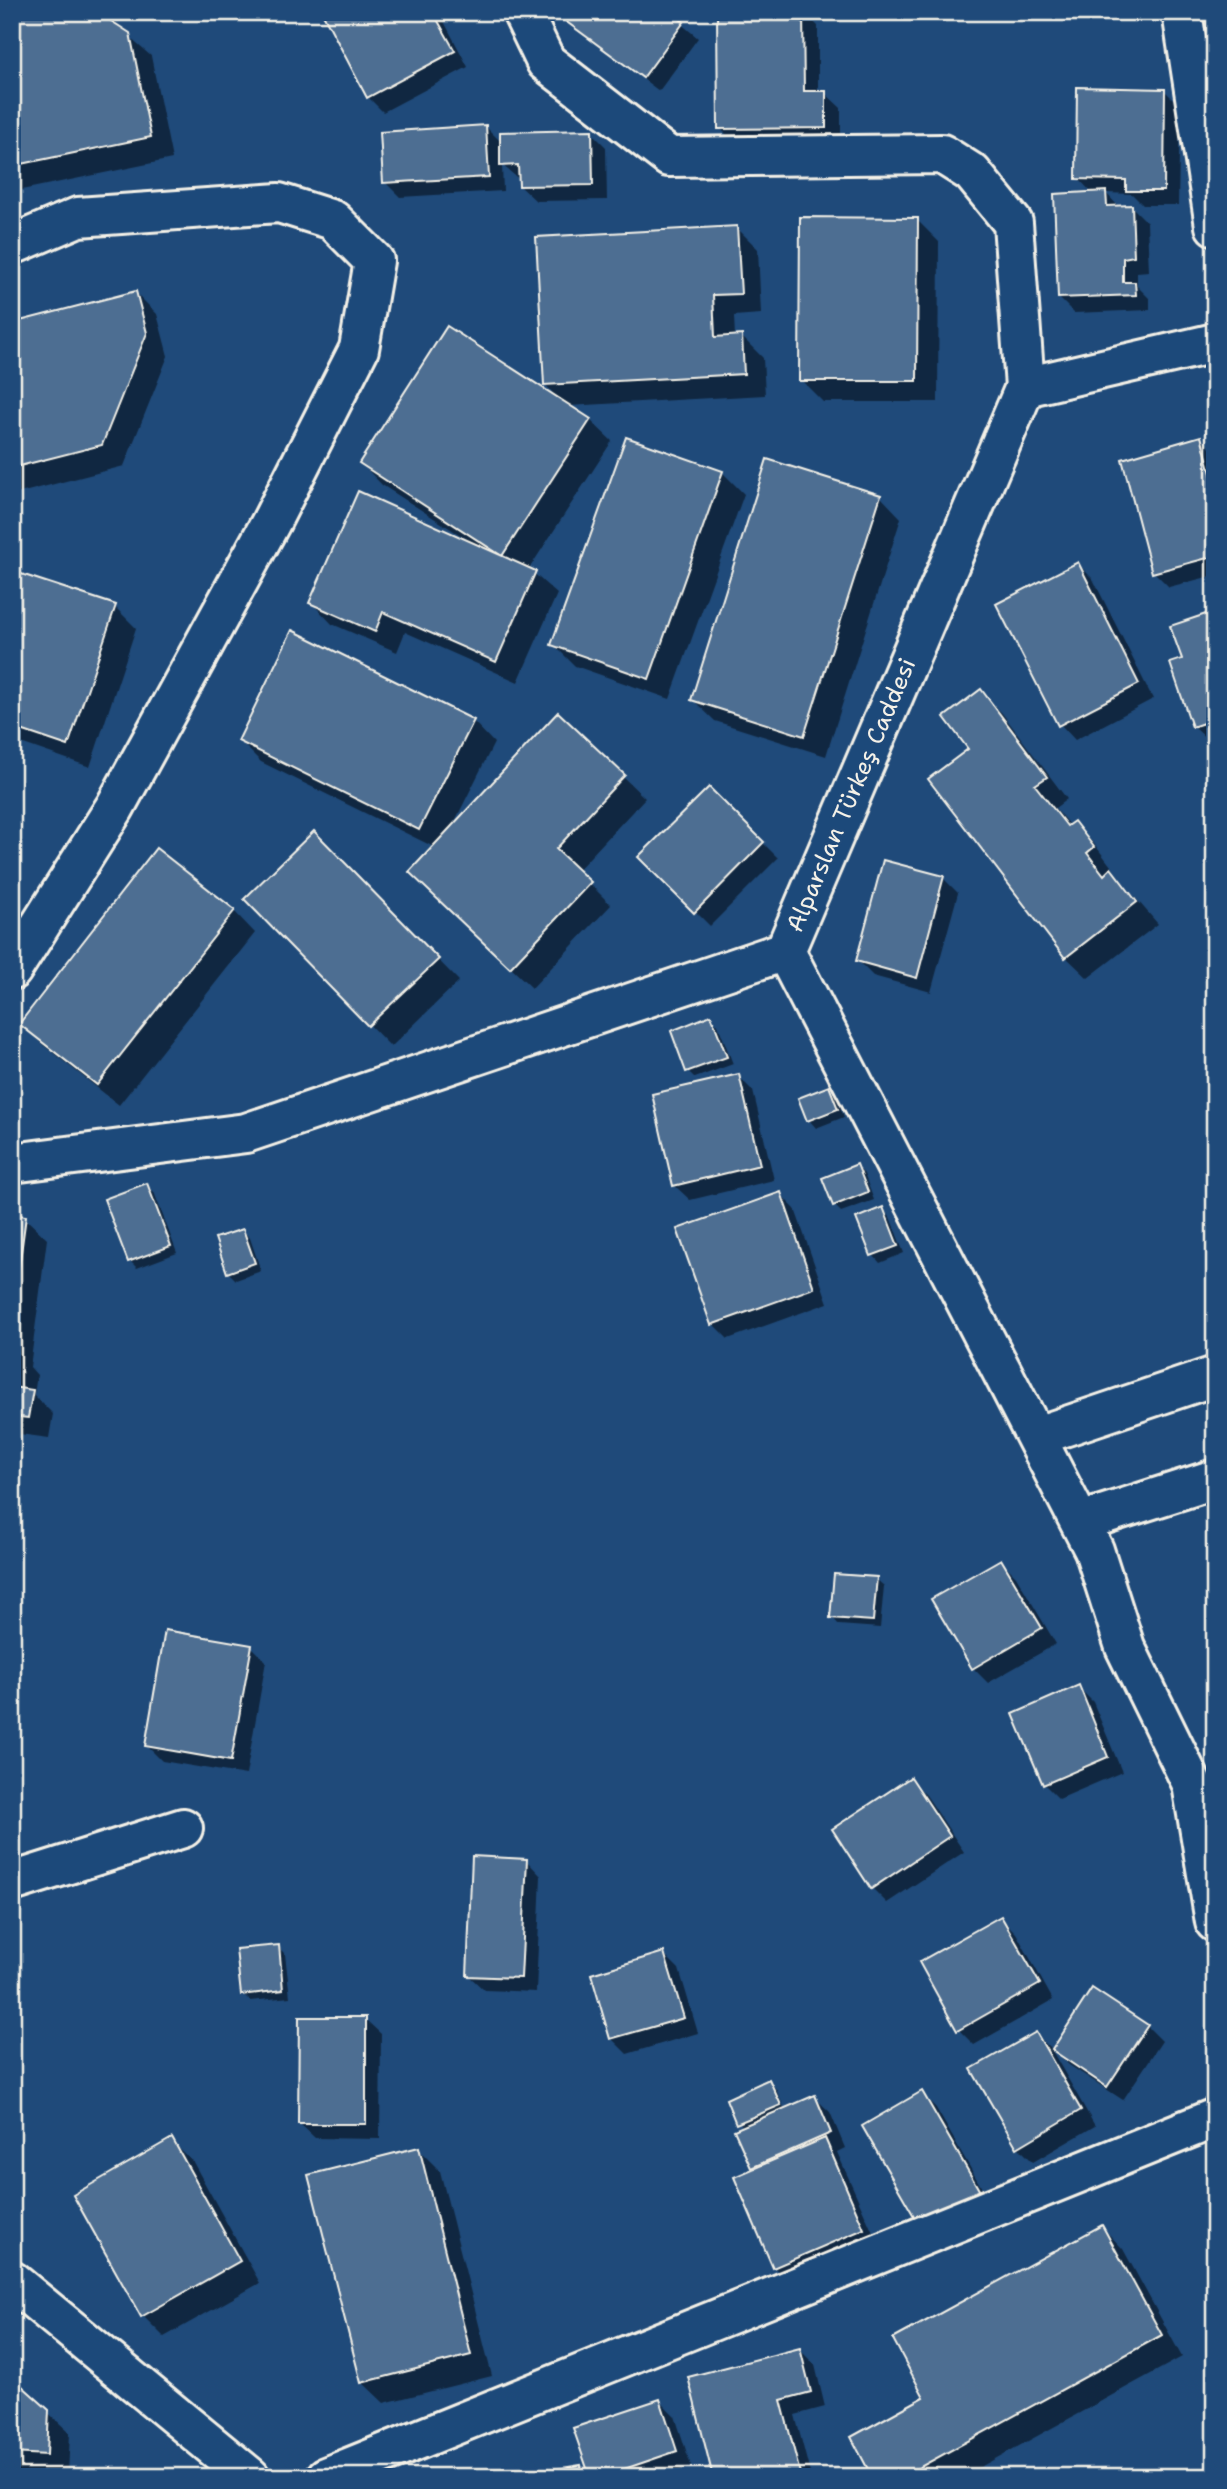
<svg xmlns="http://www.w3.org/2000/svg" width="1227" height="2489" viewBox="0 0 1227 2489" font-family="'Shantell Sans',sans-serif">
<rect width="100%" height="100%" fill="#1f4a7a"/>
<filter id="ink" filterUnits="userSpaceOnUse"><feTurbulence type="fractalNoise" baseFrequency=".0143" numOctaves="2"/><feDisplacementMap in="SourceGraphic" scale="14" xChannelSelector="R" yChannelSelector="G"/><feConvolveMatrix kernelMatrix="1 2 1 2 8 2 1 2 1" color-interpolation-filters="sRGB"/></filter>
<g filter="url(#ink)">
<!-- shadow -->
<g fill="#0007">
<polygon points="12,12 116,12 116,26 151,56 172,159 12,192"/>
<polygon points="439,12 468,67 383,112 368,97 324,13"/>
<polygon points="553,12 667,12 698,38 659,91"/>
<polygon points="719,12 804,12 818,26 818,93 825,93 841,108 841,142 735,143 720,128"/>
<polygon points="1164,90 1180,106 1178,205 1143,205 1132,194 1106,193 1119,207 1132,207 1147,222 1149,271 1137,272 1137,286 1150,299 1150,310 1074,313 1059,298 1093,194 1078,178"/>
<polygon points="486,127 502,143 591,132 606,147 607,200 536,201 520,186 520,180 502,165 503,191 400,197 385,182"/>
<polygon points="917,220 939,242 938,402 823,402 801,380"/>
<polygon points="737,228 758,249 761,314 734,316 735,337 742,337 763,358 765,395 568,406 590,420 612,441 529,569 557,594 518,682 405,632 397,652 332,624 311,602 465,538 382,485 361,463 558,399 545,384"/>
<polygon points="136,293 157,314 168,356 124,466 12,495 12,325"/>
<polygon points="1201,438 1215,453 1215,575 1169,587 1154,572"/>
<polygon points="722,472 744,494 670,699 575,666 553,644"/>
<polygon points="880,496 901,518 826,756 715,721 693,700"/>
<polygon points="1078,564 1093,579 1153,699 1075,740 1060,724"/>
<polygon points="12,573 115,607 136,628 90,767 12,740"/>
<polygon points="1215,613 1215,739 1209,741 1193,726"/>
<polygon points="981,692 1002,713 1067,799 1055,808 1070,826 1073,823 1095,845 1114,870 1112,871 1158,924 1088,978 1066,957"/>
<polygon points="473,721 494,743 452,827 623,777 645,798 577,871 611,905 532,988 433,894 434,847 261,762 240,741"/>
<polygon points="709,789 778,858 710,926 641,857"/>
<polygon points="314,834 459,981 391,1047 247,899"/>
<polygon points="943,878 958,893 931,992 873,976 858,961"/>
<polygon points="234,911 255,933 119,1105 43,1045 21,1024"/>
<polygon points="710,1017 718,1025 733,1064 695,1078 688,1071"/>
<polygon points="738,1076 753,1091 774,1180 690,1200 674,1185"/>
<polygon points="828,1088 836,1095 844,1117 816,1128 809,1120"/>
<polygon points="857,1166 864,1174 874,1200 841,1212 834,1205"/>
<polygon points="146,1185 154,1192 177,1253 137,1268 130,1261"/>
<polygon points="780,1194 795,1209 828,1303 728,1339 713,1324"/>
<polygon points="883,1210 890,1217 904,1253 880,1263 873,1255"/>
<polygon points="12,1216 25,1218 47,1239 30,1367 37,1375 34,1395 53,1414 49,1438 12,1433"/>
<polygon points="243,1231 250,1238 261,1271 236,1280 228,1272"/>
<polygon points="1001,1561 1016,1576 1056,1644 988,1683 973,1668"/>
<polygon points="876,1579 884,1586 880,1628 839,1625 832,1617"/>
<polygon points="251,1646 266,1661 246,1775 162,1761 147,1746"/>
<polygon points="1078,1687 1093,1702 1122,1772 1059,1799 1044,1784"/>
<polygon points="911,1780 926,1795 964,1852 887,1903 872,1888"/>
<polygon points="526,1860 541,1876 536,1992 484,1990 468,1975"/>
<polygon points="1001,1918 1016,1933 1053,2000 974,2045 959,2030 921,1963"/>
<polygon points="278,1947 285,1954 290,1997 250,2001 243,1994"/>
<polygon points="664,1954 679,1969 698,2033 627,2054 612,2039"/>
<polygon points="365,2019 381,2034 380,2139 315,2138 299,2123"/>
<polygon points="1147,2026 1162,2041 1123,2100 1069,2065 1054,2050"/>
<polygon points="1036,2034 1051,2049 1095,2126 1033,2162 1018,2147"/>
<polygon points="769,2081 776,2089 785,2110 814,2097 830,2112 845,2148 837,2152 878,2244 789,2282 774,2267 755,2170 743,2128 728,2100"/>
<polygon points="921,2093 936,2108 995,2211 938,2244"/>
<polygon points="171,2141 193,2162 260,2283 164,2337 142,2315"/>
<polygon points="418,2149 440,2171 492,2376 384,2403 362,2382"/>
<polygon points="1102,2227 1123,2249 1182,2357 962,2477 874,2477 927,2398"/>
<polygon points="800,2350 815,2365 825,2407 795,2415 811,2477 715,2477"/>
<polygon points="12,2379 70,2433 68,2475 12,2473"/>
<polygon points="660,2401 675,2416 691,2466 659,2477 592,2477"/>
<polygon points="580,2467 590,2477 519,2477"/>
</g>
<!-- building -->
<g fill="#4d6e92" stroke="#f4f1e8" stroke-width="2">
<polygon points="12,12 97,12 130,33 151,137 12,166"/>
<polygon points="322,12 433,12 455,51 367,98"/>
<polygon points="553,12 670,12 684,22 643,78"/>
<polygon points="717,12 803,12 804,91 826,91 826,128 718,129"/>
<polygon points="1077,87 1165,89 1164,191 1126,191 1126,180 1076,179"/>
<polygon points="486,125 489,177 383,183 380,132"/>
<polygon points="592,130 593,185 519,186 518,165 500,166 500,132"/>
<polygon points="1106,191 1107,206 1132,205 1134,256 1123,258 1123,282 1135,282 1136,295 1058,298 1054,194"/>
<polygon points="800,217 918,218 917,381 799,381"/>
<polygon points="737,226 741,294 713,295 715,337 742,335 744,374 544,385 536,237"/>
<polygon points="136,291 147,333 102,445 12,468 12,323"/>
<polygon points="447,326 591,419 502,556 359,463"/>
<polygon points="1201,436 1215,488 1215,556 1152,573 1122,459"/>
<polygon points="626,437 723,471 649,679 551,645"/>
<polygon points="767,459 881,495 804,736 691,700"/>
<polygon points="358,491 536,571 496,662 383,612 375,632 309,603"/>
<polygon points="1078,562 1139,684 1058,726 996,604"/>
<polygon points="12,571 116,605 68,746 12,727"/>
<polygon points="1215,611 1215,719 1192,727 1170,663 1182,659 1170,626"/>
<polygon points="292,630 474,720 419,830 238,741"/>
<polygon points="981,689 1047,777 1035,785 1067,826 1074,821 1094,847 1087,853 1104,875 1111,868 1137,902 1065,958 928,779 968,749 944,717"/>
<polygon points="558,712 625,775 556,849 591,882 510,968 409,872"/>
<polygon points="709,787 764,842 694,913 638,857"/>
<polygon points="314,831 439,959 368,1026 244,899"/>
<polygon points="156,848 235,910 97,1085 19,1024"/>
<polygon points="883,860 944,876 917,978 856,961"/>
<polygon points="711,1015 727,1057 686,1072 671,1031"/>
<polygon points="739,1074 760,1165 673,1186 652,1094"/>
<polygon points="829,1086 838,1109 807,1121 798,1098"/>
<polygon points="857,1164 868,1192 833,1206 822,1178"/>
<polygon points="147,1183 171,1246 128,1262 104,1199"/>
<polygon points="781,1192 814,1288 711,1325 677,1229"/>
<polygon points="883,1207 898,1246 871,1256 856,1218"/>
<polygon points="12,1214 26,1216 12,1319"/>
<polygon points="243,1229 255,1263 227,1273 215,1238"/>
<polygon points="12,1351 16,1352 12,1382"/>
<polygon points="12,1387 33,1390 28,1418 12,1416"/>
<polygon points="1001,1559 1042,1628 972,1669 931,1599"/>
<polygon points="834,1574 877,1577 873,1621 830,1618"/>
<polygon points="165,1630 252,1645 231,1761 145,1746"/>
<polygon points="1079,1685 1108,1757 1043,1785 1013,1714"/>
<polygon points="911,1777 950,1836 871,1889 832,1829"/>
<polygon points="472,1856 527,1859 521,1978 467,1976"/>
<polygon points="1001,1916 1040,1984 957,2031 919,1962"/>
<polygon points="279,1945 283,1990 241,1995 236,1949"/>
<polygon points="664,1952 684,2018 610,2039 591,1974"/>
<polygon points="1092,1988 1148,2025 1107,2087 1052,2050"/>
<polygon points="299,2017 366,2017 366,2124 298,2124"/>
<polygon points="1036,2032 1081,2110 1017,2148 971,2069"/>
<polygon points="769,2079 781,2105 736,2124 726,2099"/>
<polygon points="922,2091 982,2195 922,2230 862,2126"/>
<polygon points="815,2095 831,2133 751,2168 734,2130"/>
<polygon points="172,2138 240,2261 141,2317 73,2195"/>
<polygon points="825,2138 864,2229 773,2268 734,2177"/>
<polygon points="419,2147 471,2355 361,2383 308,2175"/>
<polygon points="1102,2225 1162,2335 902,2477 872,2477 851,2437 924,2397 893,2339"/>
<polygon points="800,2348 811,2392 781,2400 801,2477 713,2477 688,2377"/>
<polygon points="12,2377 49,2410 47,2455 12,2453"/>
<polygon points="660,2399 677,2451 601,2477 590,2477 573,2428"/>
<polygon points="581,2465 583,2477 508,2477"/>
</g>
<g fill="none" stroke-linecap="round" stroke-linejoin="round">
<defs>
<g id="street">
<polyline points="522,12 546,62 669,157 942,154 972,173 1013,223 1025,387"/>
<polyline points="1182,12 1215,226"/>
<polyline points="12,245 78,217 279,203 333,220 374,261 359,349 271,522 115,807 12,970"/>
<polyline points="785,951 1094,1550 1125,1647 1192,1784 1215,1922"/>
<polyline points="12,1163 246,1133 785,951 1025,387 1215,343"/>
<polyline points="1037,1436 1215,1376"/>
<polyline points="1080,1522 1215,1479"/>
<polyline points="12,1882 183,1828"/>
<polyline points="12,2281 250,2477"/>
<polyline points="326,2477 1215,2118"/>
</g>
</defs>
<!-- street casing -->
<use href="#street" stroke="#f4f1e8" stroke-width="44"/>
<!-- street -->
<use href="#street" stroke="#1f4a7a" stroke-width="38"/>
</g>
</g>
<g text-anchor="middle" stroke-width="5" stroke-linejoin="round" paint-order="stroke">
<!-- street labels -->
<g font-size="24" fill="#f4f1e8" stroke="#1f4a7a">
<text transform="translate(851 795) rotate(-67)" y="8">Alparslan Türkeş Caddesi</text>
</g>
</g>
<!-- margin -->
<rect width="1227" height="2489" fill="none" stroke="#1f4a7a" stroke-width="42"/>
<rect x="21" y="21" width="1185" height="2447" fill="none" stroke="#f4f1e8" stroke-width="2.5" filter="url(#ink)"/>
</svg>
